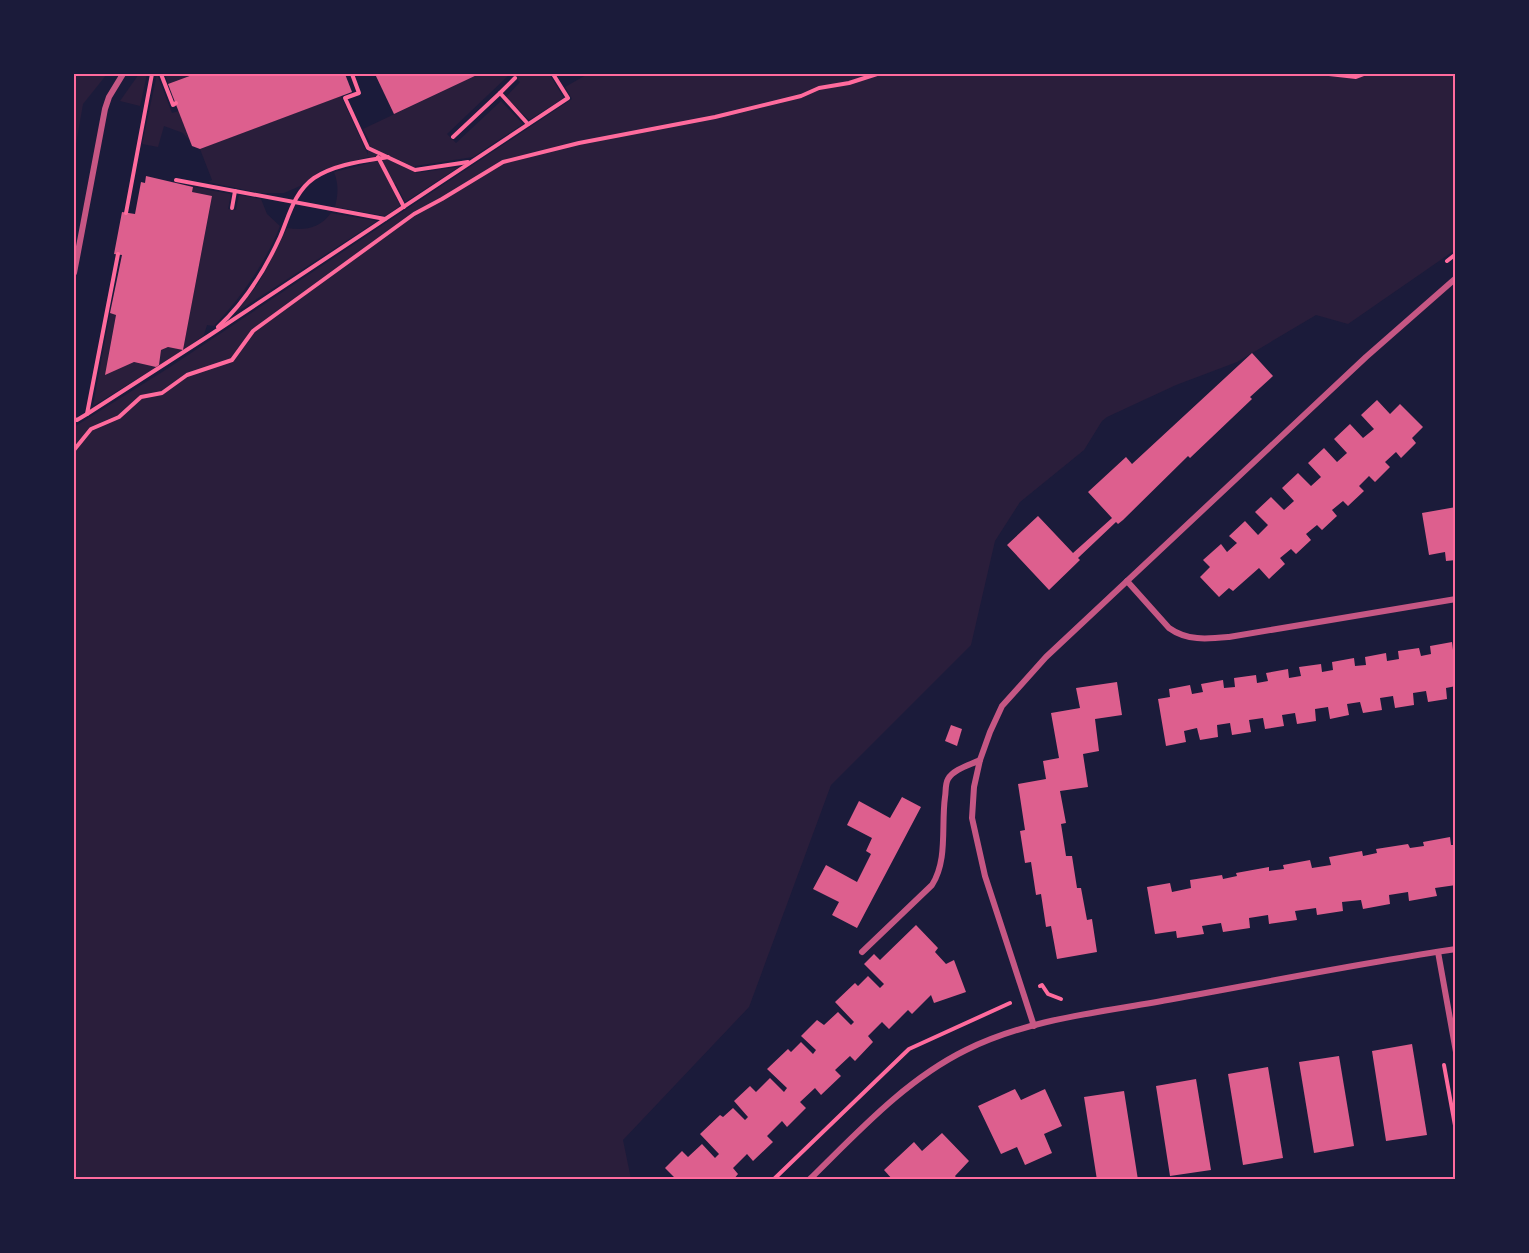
<svg xmlns="http://www.w3.org/2000/svg" width="1529" height="1253" viewBox="0 0 1529 1253" font-family="'Sofia Sans Condensed',sans-serif">
<rect width="100%" height="100%" fill="#1b1b3a"/>
<!-- green -->
<g fill="#2a1e3b">
<polygon points="74,74 107,74 83,104 74,156"/>
<polygon points="139,74 147,74 140,106 120,101"/>
<polygon points="157,74 172,113 179,111 189,140 183,133 164,126 158,147 142,144"/>
<polygon points="165,74 195,74 168,84"/>
<path d="M479,74h31l-63,60 9,9 45,-42 22,23 -50,33 -58,9 1,7 43,-6 -54,35 -9,-18h-6l10,22 -15,10 -50,-9c3,-13 4,-22 -1,-35l36,-9 -1,-6 -47,13 -22,16 -16,7h-24l-52,-11 4,-2 -12,-31 141,-53 27,59v-12l2,-1 -7,-13z"/>
<polygon points="512,74 549,74 564,98 529,120 506,97 520,82"/>
<polygon points="588,74 1455,74 1455,250 1348,324 1316,315 1237,362 1176,385 1107,417 1102,421 1084,450 1020,502 995,541 971,645 831,785 749,1007 623,1140 631,1179 74,1179 74,427 167,369 572,99 565,87"/>
<path d="M193,187l38,7 -3,15 8,1 3,-15 22,4 6,15 13,12c-15,37 -38,71 -66,100l-7,-1 -3,10 -21,16 -90,55 17,-93 6,2 -8,43 48,8 3,-1 2,-15 7,-3 15,2 29,-153 -20,-4z"/>
<path d="M331,213l46,8 -142,92 23,-29 29,-56c18,3 33,0 44,-15z"/>
</g>
<!-- building -->
<g fill="#dd5f8e">
<polygon points="195,74 345,74 352,92 200,149 192,146 168,84"/>
<polygon points="375,74 479,74 394,114"/>
<polygon points="146,176 193,187 192,192 212,196 183,350 168,347 161,350 159,365 156,367 134,362 105,375 116,315 110,313 122,255 114,254 122,212 135,214 141,182 145,183"/>
<polygon points="1252,353 1273,376 1250,397 1252,399 1190,458 1188,456 1123,520 1118,524 1116,522 1078,558 1080,560 1049,590 1007,545 1038,516 1073,553 1112,518 1088,492 1126,457 1132,464"/>
<polygon points="1377,400 1390,414 1400,404 1423,427 1412,438 1416,443 1401,458 1396,452 1385,462 1390,467 1375,482 1369,476 1359,486 1364,491 1348,506 1343,501 1332,510 1337,516 1322,530 1317,525 1306,534 1311,540 1296,554 1291,549 1280,558 1285,564 1269,579 1259,568 1233,591 1229,588 1219,597 1200,577 1210,567 1203,560 1221,544 1227,552 1237,543 1229,536 1245,521 1258,535 1268,525 1255,512 1271,497 1284,510 1294,501 1282,488 1298,473 1311,486 1321,477 1308,463 1324,448 1337,462 1347,453 1334,439 1350,424 1363,438 1374,429 1361,415"/>
<polygon points="1456,507 1456,560 1446,561 1445,552 1429,555 1422,513"/>
<polygon points="1452,642 1453,650 1456,650 1456,686 1446,688 1447,699 1428,702 1426,691 1413,693 1414,705 1395,708 1393,696 1380,698 1382,710 1363,713 1360,702 1347,704 1349,715 1330,719 1328,707 1315,709 1316,721 1297,724 1295,713 1282,715 1284,726 1265,729 1263,718 1249,720 1251,732 1232,735 1230,723 1217,725 1218,737 1200,740 1197,728 1184,731 1186,742 1166,746 1158,699 1170,697 1169,689 1190,685 1192,694 1203,692 1201,684 1223,680 1224,688 1235,687 1234,678 1256,675 1257,683 1268,681 1266,673 1288,669 1289,678 1301,676 1299,667 1321,664 1322,672 1333,670 1332,662 1354,658 1355,666 1366,665 1365,657 1386,653 1387,661 1399,659 1398,651 1419,648 1421,656 1431,654 1430,646"/>
<polygon points="1117,682 1122,715 1095,719 1099,751 1083,754 1088,787 1060,791 1066,823 1061,824 1066,856 1072,856 1077,888 1081,888 1087,920 1092,919 1097,952 1057,959 1051,926 1046,927 1041,894 1036,895 1031,862 1025,863 1020,831 1025,830 1018,784 1046,779 1043,761 1059,758 1051,713 1080,708 1076,688"/>
<polygon points="951,725 962,729 957,746 945,741"/>
<polygon points="902,797 921,807 857,928 832,915 839,902 813,889 826,865 857,882 871,854 866,851 872,838 847,825 859,801 890,818"/>
<polygon points="1450,837 1451,845 1456,845 1456,885 1435,888 1437,896 1409,901 1408,892 1389,895 1390,904 1363,909 1361,900 1342,902 1343,911 1317,915 1316,908 1295,911 1297,920 1269,924 1268,915 1249,918 1250,928 1223,932 1221,923 1202,926 1204,934 1177,938 1176,931 1155,934 1147,887 1170,883 1172,892 1191,888 1190,880 1222,875 1223,879 1237,876 1236,873 1269,867 1269,871 1284,869 1283,865 1310,860 1312,868 1331,865 1329,857 1362,851 1363,856 1377,853 1376,849 1408,844 1410,848 1424,846 1423,842"/>
<polygon points="916,925 938,948 935,952 946,964 954,960 966,992 934,1003 931,995 912,1014 908,1010 889,1029 882,1022 868,1036 873,1042 855,1061 850,1056 835,1070 841,1076 821,1095 815,1088 800,1102 806,1108 787,1127 782,1121 767,1136 773,1142 753,1161 747,1154 733,1168 738,1174 733,1180 677,1180 665,1168 682,1151 688,1157 702,1144 715,1158 719,1154 700,1134 720,1115 723,1117 733,1108 745,1120 748,1117 734,1101 750,1086 756,1092 770,1078 784,1092 787,1088 767,1069 788,1049 791,1052 801,1042 813,1054 816,1050 801,1036 817,1020 824,1025 838,1012 851,1025 854,1022 835,1002 855,983 858,986 868,976 880,988 884,984 864,964 874,954 880,960"/>
<polygon points="1412,1044 1427,1135 1386,1141 1372,1051"/>
<polygon points="1339,1056 1354,1146 1314,1153 1299,1062"/>
<polygon points="1268,1067 1283,1158 1243,1165 1228,1074"/>
<polygon points="1196,1079 1211,1170 1170,1176 1156,1086"/>
<polygon points="1015,1089 1021,1100 1045,1089 1062,1126 1044,1134 1052,1153 1025,1165 1017,1147 1001,1154 978,1106"/>
<polygon points="1124,1091 1138,1180 1097,1180 1084,1097"/>
<polygon points="942,1133 969,1161 955,1176 958,1180 893,1180 884,1170 914,1142 922,1151"/>
</g>
<g fill="none" stroke-linecap="round" stroke-linejoin="round">
<!-- path -->
<g stroke="#ff6b9d" stroke-width="4">
<polyline points="161,74 173,105 176,103"/>
<polyline points="352,74 359,93 345,98 368,148 415,170 468,162"/>
<polyline points="1329,74 1356,77 1364,74"/>
<polyline points="500,93 515,78"/>
<polyline points="453,137 500,93 528,124"/>
<polyline points="378,157 404,207"/>
<polyline points="176,180 385,219"/>
<polyline points="232,208 235,191"/>
<polyline points="126,213 152,74"/>
<polyline points="1447,261 1456,254"/>
<path d="M218,327c26,-24 47,-57 62,-90 9,-21 14,-45 34,-59 21,-14 50,-17 74,-21"/>
<polyline points="87,414 210,335 568,98 553,74"/>
<polyline points="74,419 77,420 87,414 118,254"/>
<polyline points="74,450 91,429 119,417 141,397 162,393 187,375 232,360 253,331 301,296 414,214 442,199 503,162 579,143 715,117 801,96 819,88 849,83 877,74"/>
<polyline points="1040,986 1042,985 1048,994 1061,999"/>
<polyline points="1444,1065 1456,1131"/>
<polyline points="773,1180 909,1049 1010,1003"/>
</g>
<!-- minor -->
<g stroke="#c65784" stroke-width="6">
<polyline points="74,273 105,109 109,97 123,74"/>
<path d="M1127,581l42,47c18,13 38,11 60,9l227,-38"/>
<path d="M862,952l70,-67c16,-25 9,-59 13,-88 1,-5 0,-13 3,-18 6,-10 22,-14 32,-19"/>
<polyline points="1438,952 1456,1052"/>
<polyline points="1034,1026 985,876 972,818 974,787 980,760 990,732 1002,706 1046,657 1366,357 1456,278"/>
<path d="M809,1180c48,-47 96,-100 157,-130 64,-32 138,-38 207,-51 94,-17 188,-36 283,-50"/>
</g>
</g>
<!-- border -->
<rect width="1529" height="1253" fill="none" stroke="#1b1b3a" stroke-width="150"/>
<rect x="75" y="75" width="1379" height="1103" fill="none" stroke="#ff6b9d" stroke-width="2"/>
</svg>
